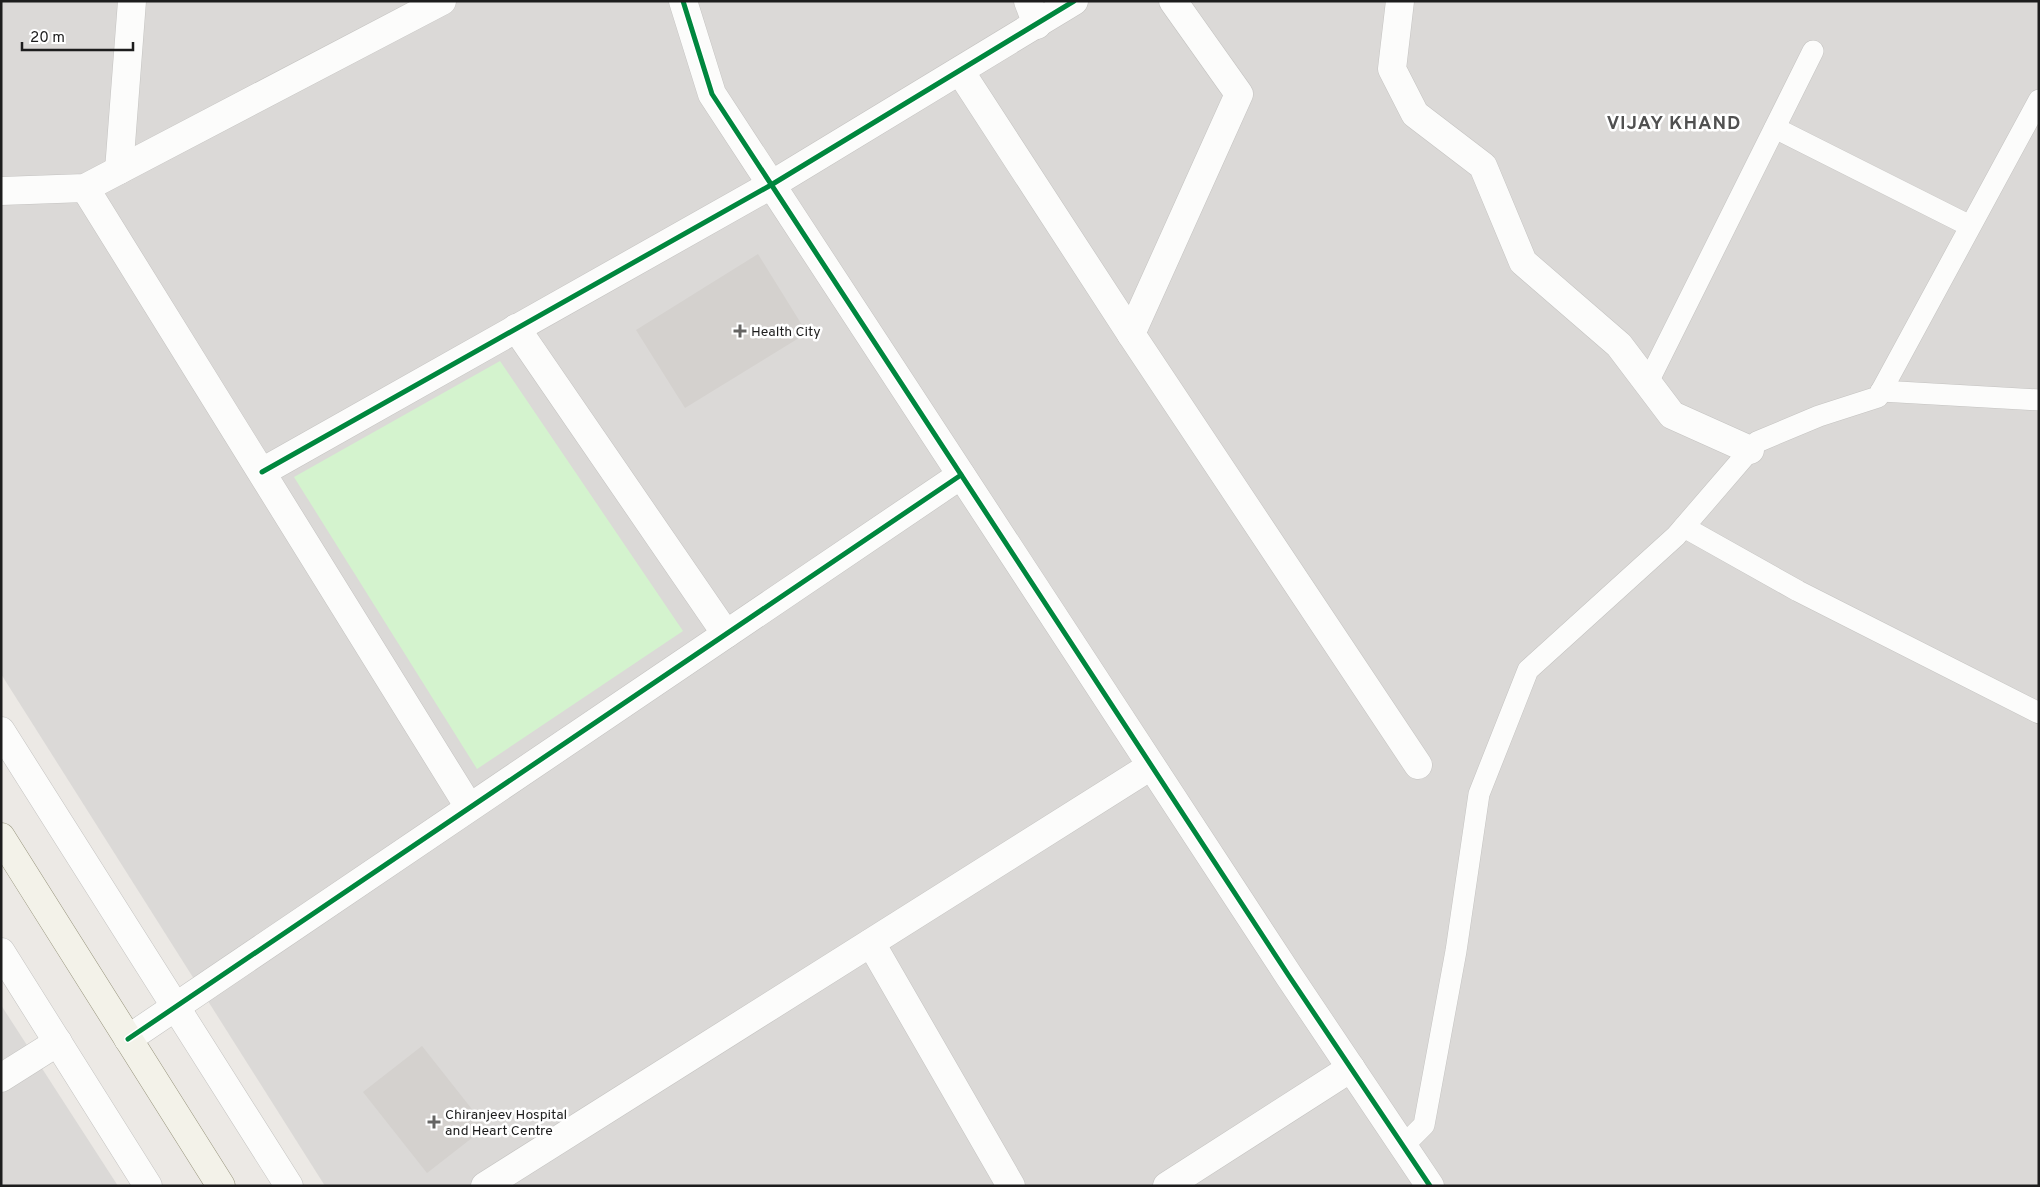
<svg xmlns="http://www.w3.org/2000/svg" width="2040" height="1187" viewBox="0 0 2040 1187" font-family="Overpass,sans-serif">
<rect width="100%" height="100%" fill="#ece9e5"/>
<!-- residential -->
<g fill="#dbd9d7">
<polygon points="1,1 2039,1 2039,1186 325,1186 1,674"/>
<polygon points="1,1005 118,1186 1,1186"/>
</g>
<!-- park -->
<polygon fill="#d4f3ce" points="500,361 683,631 477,769 294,477"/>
<!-- building -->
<g fill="#d4d1ce">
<polygon points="758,254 807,333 685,408 636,330"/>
<polygon points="422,1046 486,1127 427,1173 363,1092"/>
</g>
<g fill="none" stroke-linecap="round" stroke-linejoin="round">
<defs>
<g id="lane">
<polyline points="1775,128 1970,226"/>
<polyline points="1648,382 1813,51"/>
<polyline points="1881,391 2039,400"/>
<polyline points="1684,527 1798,591 2039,713"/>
<polyline points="1403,1146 1424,1125 1456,951 1479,794 1528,670 1676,536 1757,442 1819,416 1878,397 2039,100"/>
</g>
<g id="street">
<polyline points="683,1 712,94 1289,976 1430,1186"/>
<polyline points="1028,1 1037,25"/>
<polyline points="1400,1 1392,69 1415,114 1483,166 1523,262 1619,345 1672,415 1750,450"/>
<polyline points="960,71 1131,334 1418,765"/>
<polyline points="119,170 132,1"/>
<polyline points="85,188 469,807"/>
<polyline points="1,191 85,188 442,1"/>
<polyline points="516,328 726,634"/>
<polyline points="1131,334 1239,94 1173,1"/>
<polyline points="262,472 771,185 1074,1"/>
<polyline points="1,731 289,1186"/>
<polyline points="871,943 1011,1186"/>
<polyline points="1,952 148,1186"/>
<polyline points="128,1039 961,475"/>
<polyline points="1,1078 58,1042"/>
<polyline points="485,1186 1151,766"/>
<polyline points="1167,1186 1351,1068"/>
</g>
<polyline id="secondary" points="1,837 221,1186"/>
</defs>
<!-- lane casing -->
<use href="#lane" stroke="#c4c3c1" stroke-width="22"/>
<!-- street casing -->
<use href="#street" stroke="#c4c3c1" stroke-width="29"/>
<!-- secondary casing -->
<use href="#secondary" stroke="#97947c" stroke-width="29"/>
<!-- lane -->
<use href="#lane" stroke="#fcfcfb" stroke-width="21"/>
<!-- street -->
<use href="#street" stroke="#fcfcfb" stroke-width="28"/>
<!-- secondary -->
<use href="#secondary" stroke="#f3f2e9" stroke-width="28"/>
<defs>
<g id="cycleway">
<polyline points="683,1 712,94 1289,976 1430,1186"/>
<polyline points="262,472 771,185 1074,1"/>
<polyline points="128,1039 961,475"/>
</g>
</defs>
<!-- cycleway casing -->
<use href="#cycleway" stroke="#fff" stroke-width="8"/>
<!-- cycleway -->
<use href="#cycleway" stroke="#00873e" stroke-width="5"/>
</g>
<!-- markers -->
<g fill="#656463" stroke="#fff" stroke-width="2">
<path d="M737.5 323.5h5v5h5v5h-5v5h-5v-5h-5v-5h5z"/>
<path d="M431.5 1114.5h5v5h5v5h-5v5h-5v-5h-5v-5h5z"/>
</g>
<g text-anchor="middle" stroke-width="5" stroke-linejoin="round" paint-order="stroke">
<!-- poi labels -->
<g font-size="14" fill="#1d1d1d" stroke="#fff" text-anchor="start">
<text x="751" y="336">Health City</text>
<text x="445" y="1119">Chiranjeev Hospital<tspan x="445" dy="16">and Heart Centre</tspan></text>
</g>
<!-- district labels -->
<g font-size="19" font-weight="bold" letter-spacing="1" fill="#505050" stroke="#fff">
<text x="1674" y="129">VIJAY KHAND</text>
</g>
</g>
<!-- border -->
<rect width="2040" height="1187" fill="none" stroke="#1d1d1d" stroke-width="5"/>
<!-- scale -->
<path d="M22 42v8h111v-8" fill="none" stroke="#1d1d1d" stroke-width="2.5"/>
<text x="30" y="42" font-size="15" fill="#1d1d1d" stroke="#ffffff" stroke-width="4" paint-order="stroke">20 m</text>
</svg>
